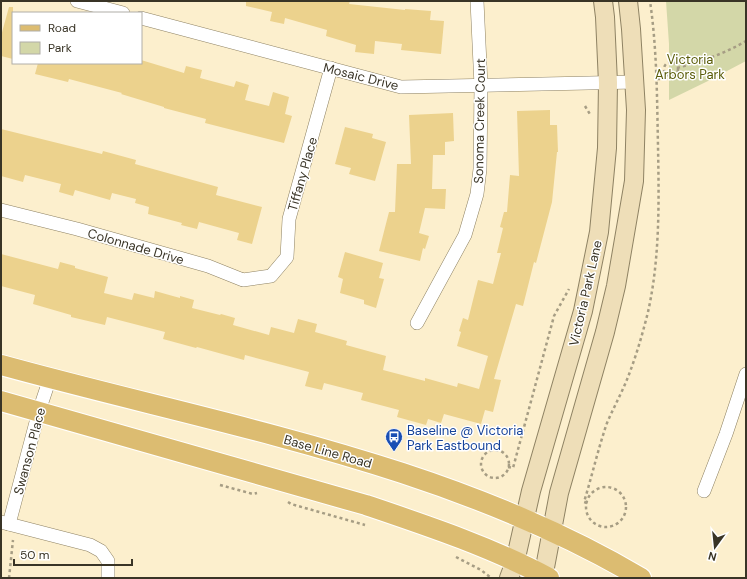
<svg xmlns="http://www.w3.org/2000/svg" width="747" height="579" viewBox="0 0 747 579" font-family="'DM Sans',sans-serif">
<rect width="100%" height="100%" fill="#fcefcd"/>
<!-- green -->
<polygon fill="#d3d7a8" points="666,1 746,1 746,61 708,81 669,100 669,44"/>
<!-- building -->
<g fill="#ecd28d">
<polygon points="246,1 350,1 349,4 405,10 405,9 431,11 430,20 444,21 441,54 401,50 402,44 375,41 374,54 355,52 356,45 326,36 327,30 285,18 284,24 270,21 272,12 246,6"/>
<polygon points="9,7 13,7 13,59 1,56 1,36"/>
<polygon points="141,60 184,73 186,66 202,70 200,78 234,87 236,81 249,85 245,100 269,106 273,92 289,97 285,114 292,116 284,143 205,123 206,119 164,108 164,107 121,94 122,93 69,79 68,82 35,74 38,63 141,63"/>
<polygon points="550,110 550,125 557,125 558,152 557,152 552,202 536,263 534,262 523,306 516,304 494,379 501,380 493,412 485,410 481,424 444,414 441,423 428,419 426,425 397,417 399,410 361,400 363,393 324,383 322,390 305,386 309,372 245,355 244,360 197,347 196,348 163,339 165,332 107,317 105,325 71,317 71,315 33,304 35,295 1,286 1,254 58,269 60,262 75,266 75,268 108,277 104,293 132,300 134,293 154,298 155,291 180,298 180,296 194,300 192,308 220,315 221,314 235,318 233,325 269,335 271,327 294,333 298,319 317,324 315,332 347,341 346,345 386,356 383,370 425,381 425,378 457,387 458,383 479,389 488,356 457,346 461,332 459,331 463,318 468,320 478,280 493,284 501,253 497,253 503,228 500,227 504,212 507,212 510,175 519,176 517,111"/>
<polygon points="453,113 454,141 445,142 445,155 433,155 432,189 446,189 445,209 425,208 419,233 429,236 425,249 423,248 420,261 379,251 389,212 395,212 397,164 411,164 409,115"/>
<polygon points="345,127 373,134 372,138 386,142 375,181 349,174 351,168 335,164"/>
<polygon points="1,129 102,154 103,151 136,160 135,164 218,187 216,195 262,207 252,244 237,240 239,233 199,222 197,229 181,225 182,223 148,214 149,207 135,203 136,199 112,193 110,200 75,190 73,196 59,192 61,184 25,175 23,182 1,176"/>
<polygon points="345,252 383,263 379,278 384,279 376,308 364,304 364,300 340,293 343,279 338,277"/>
</g>
<g fill="none" stroke-linecap="round" stroke-linejoin="round">
<defs>
<g id="street">
<polyline points="77,1 123,13"/>
<polyline points="141,18 401,87 635,82"/>
<polyline points="1,210 77,229 208,266 243,280 271,276 287,257 289,219 331,68"/>
<polyline points="417,323 465,235 477,194 480,169 481,86 477,1"/>
<polyline points="704,491 726,434 746,374"/>
<polyline points="1,522 90,545 101,551 108,561 108,578"/>
<polyline points="9,524 39,411 50,378"/>
</g>
<g id="secondary">
<polyline points="509,578 515,562 531,491 583,311 599,232 607,148 608,83 605,17 603,1"/>
<polyline points="543,578 559,493 605,332 616,286 634,181 636,110 631,29 628,1"/>
</g>
<g id="primary">
<path d="M1,365c217,60 444,97 640,213"/>
<path d="M1,401l365,104c62,21 125,42 183,73"/>
</g>
</defs>
<!-- street casing -->
<use href="#street" stroke="#8e8263" stroke-width="14"/>
<!-- secondary casing -->
<use href="#secondary" stroke="#8e8263" stroke-width="20"/>
<!-- primary casing -->
<use href="#primary" stroke="#fff" stroke-width="22"/>
<!-- path -->
<g stroke="#a69d84" stroke-width="2.5" stroke-dasharray="3 3" stroke-linecap="butt">
<circle cx="671" cy="69" r="7"/>
<path d="M677,68c25,-7 47,-14 69,-27"/>
<polyline points="657,79 660,79 665,71"/>
<polyline points="585,106 591,116"/>
<circle cx="495" cy="464" r="14"/>
<polyline points="508,467 513,468 554,316 569,289"/>
<polyline points="220,485 253,494 257,493"/>
<circle cx="606" cy="507" r="20"/>
<polyline points="288,502 291,504 365,525"/>
<path d="M587,503l-3,-1c8,-26 14,-53 23,-79 6,-14 13,-27 19,-41 9,-22 16,-46 22,-70 12,-54 11,-110 10,-166 -1,-48 -1,-97 -8,-145"/>
<polyline points="456,557 481,570 490,577"/>
<polyline points="9,578 13,540"/>
</g>
<!-- street -->
<use href="#street" stroke="#fff" stroke-width="13"/>
<!-- secondary -->
<use href="#secondary" stroke="#eedeb8" stroke-width="18"/>
<!-- primary -->
<use href="#primary" stroke="#dcbc71" stroke-width="20"/>
</g>
<!-- icons -->
<defs>
<symbol id="bus-pin" viewBox="-11 -11 22 30"><path d="M0 17L-7.5 6A9.5 9.5 0 1 1 7.5 6Z" fill="#1a4fb4" stroke="#fff"/><path d="M-5-6H5V4H4V6H2V4H-2V6H-4V4H-5ZM-3.5-4V0h7V-4ZM-3.5 1.2v1.5H-2V1.2ZM2 1.2v1.5H3.5V1.2Z" fill="#fff"/></symbol>
</defs>
<g fill-rule="evenodd">
<use href="#bus-pin" x="384" y="427" width="20" height="27"/>
</g>
<g text-anchor="middle" stroke-width="3" stroke-linejoin="round" paint-order="stroke">
<!-- park labels -->
<g font-size="13" fill="#5a5c08" stroke="#fff">
<text x="690" y="64">Victoria<tspan x="690" dy="15">Arbors Park</tspan></text>
</g>
<!-- street labels -->
<g font-size="13" fill="#393426" stroke="#fff">
<text transform="translate(361 76) rotate(14)" y="5">Mosaic Drive</text>
<text transform="translate(479 121) rotate(-89)" y="5">Sonoma Creek Court</text>
<text transform="translate(302 174) rotate(-74)" y="5">Tiffany Place</text>
<text transform="translate(136 246) rotate(16)" y="5">Colonnade Drive</text>
<text transform="translate(585 293) rotate(-77)" y="5">Victoria Park Lane</text>
<text transform="translate(29 451) rotate(-75)" y="5">Swanson Place</text>
<text transform="translate(328 451) rotate(16)" y="5">Base Line Road</text>
</g>
<!-- transit labels -->
<g font-size="13" fill="#164399" stroke="#fff" text-anchor="start">
<text x="407" y="435">Baseline @ Victoria<tspan x="407" dy="15">Park Eastbound</tspan></text>
</g>
</g>
<!-- border -->
<rect width="747" height="579" fill="none" stroke="#393426" stroke-width="4"/>
<!-- legend -->
<rect x="12" y="12" width="130" height="52" fill="#ffffff" stroke="#b0aea8"/>
<rect x="20" y="25" width="20" height="6" fill="#dcbc71" stroke="#b0aea8"/>
<text x="48" y="32" font-size="12" fill="#393426">Road</text>
<rect x="20" y="42" width="20" height="12" fill="#d3d7a8" stroke="#b0aea8"/>
<text x="48" y="52" font-size="12" fill="#393426">Park</text>
<!-- north arrow -->
<g transform="translate(715 547) rotate(195)" stroke="#ffffff" stroke-width="3" paint-order="stroke">
<path d="M0-3L7 15L0 10L-7 15Z" fill="#393426"/>
<text y="-6" font-size="11" font-weight="bold" text-anchor="middle" fill="#393426">N</text>
</g>
<!-- scale -->
<path d="M14 559v6h118v-6" fill="none" stroke="#393426" stroke-width="2"/>
<text x="20" y="559" font-size="12" fill="#393426" stroke="#ffffff" stroke-width="3" paint-order="stroke">50 m</text>
</svg>
